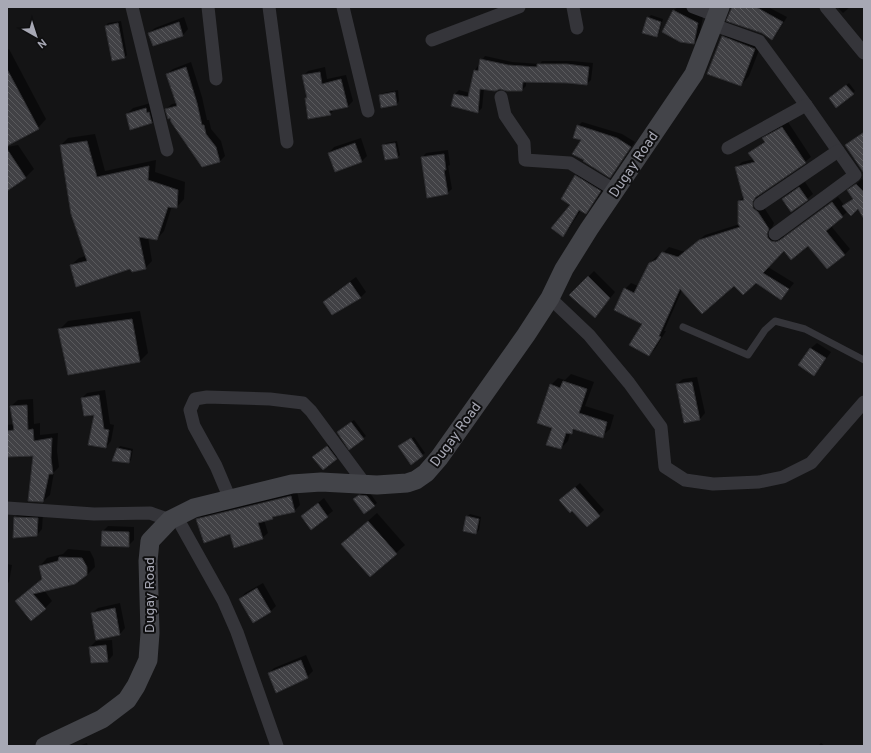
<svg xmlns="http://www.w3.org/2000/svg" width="871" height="753" viewBox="0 0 871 753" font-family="Overpass,sans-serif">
<defs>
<pattern id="building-back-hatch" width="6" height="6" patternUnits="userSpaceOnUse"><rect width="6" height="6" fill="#414145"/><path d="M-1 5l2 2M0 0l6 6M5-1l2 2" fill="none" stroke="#5a5a5d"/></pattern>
</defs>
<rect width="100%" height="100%" fill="#141415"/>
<!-- shadow -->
<g fill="#0007">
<polygon points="678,7 684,7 703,17 699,37 694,43 663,32 674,10"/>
<polygon points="733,7 768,7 787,17 776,35 772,39"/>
<polygon points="837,7 850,7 843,13"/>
<polygon points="651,15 663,19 659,34 656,36 648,18"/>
<polygon points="184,17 188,29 183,35 149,33 155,28"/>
<polygon points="121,21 127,55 124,58 106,26 108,23"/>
<polygon points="731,28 763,40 749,76 741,85 723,37"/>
<polygon points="9,49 46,119 38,128 7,145 7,50"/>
<polygon points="485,56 512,62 540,64 542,61 572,61 593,63 591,80 587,84 569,82 526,81 526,86 522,90 500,88 484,88 482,108 478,112 455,94 459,90 470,93 475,70"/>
<polygon points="191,62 202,97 207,120 209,120 211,129 221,141 225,156 220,161 166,109 172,104 177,103 167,74 173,69"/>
<polygon points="325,67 327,79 346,75 353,101 348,106 335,109 330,114 309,117 306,99 308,97 303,76 308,71"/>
<polygon points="849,83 855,91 853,93 832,96"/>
<polygon points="398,90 399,101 397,104 380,95 383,93"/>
<polygon points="151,103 157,117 152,122 127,114 133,108"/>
<polygon points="582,122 622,134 635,142 610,177 585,159 583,140 578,126"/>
<polygon points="788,122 811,157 805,162 758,194 759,202 763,206 774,223 772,228 782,237 787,235 838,197 844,205 853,198 849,191 862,179 864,181 864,203 848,211 831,226 850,249 844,255 808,245 784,250 768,267 794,283 781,299 756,281 682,290 664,331 666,331 655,349 649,355 644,323 625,289 631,283 638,286 650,263 656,257 661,255 669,247 685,252 705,235 740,224 739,201 744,197 736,168 742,162 754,159 750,153 765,141 764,138 769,133"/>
<polygon points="864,131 864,161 846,145"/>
<polygon points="95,134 105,171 156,160 155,172 185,182 184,199 177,207 172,206 164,231 157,239 148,237 152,261 145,268 71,265 79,258 86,256 61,145 68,138"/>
<polygon points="361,138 367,156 362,161 335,171 329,153 334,147"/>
<polygon points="397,141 400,155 397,157 383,146 386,143"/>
<polygon points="18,145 34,169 26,177 8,188 7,186 7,147"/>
<polygon points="448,150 450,165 448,166 452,189 447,193 422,158 426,153"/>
<polygon points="581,170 606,186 591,207 586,213 581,210 568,230 563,235 572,205 575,176"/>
<polygon points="805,182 813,194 807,199 783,199 789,193"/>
<polygon points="594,271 615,292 595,317 570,295"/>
<polygon points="356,277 366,292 361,297 333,314 325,302 330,296"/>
<polygon points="140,311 148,353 140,361 59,330 68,321"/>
<polygon points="817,343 831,352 819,369 814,375 800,365 811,348"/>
<polygon points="571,374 594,382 585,406 614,415 610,429 602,436 576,429 570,433 568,441 561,448 553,427 551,385 558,378 565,380"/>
<polygon points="697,377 705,413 700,419 685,421 677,384 683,379"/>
<polygon points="105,390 110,424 114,425 111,441 106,447 95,414 82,398 87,393"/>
<polygon points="33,399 34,424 40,423 40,435 58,433 57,451 59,467 54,472 50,495 43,501 34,455 7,456 7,425 14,424 11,406 18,400"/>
<polygon points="354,420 366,436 350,448 340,430"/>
<polygon points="414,437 425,453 422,455 402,444"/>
<polygon points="330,444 338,456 336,458 316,455"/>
<polygon points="120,446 133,449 131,460 129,462 118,449"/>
<polygon points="580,483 604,510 587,526 565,496"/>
<polygon points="297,491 300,505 294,511 275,515 272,518 264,520 268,533 262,538 230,533 197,520 203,514"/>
<polygon points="362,493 370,493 377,503 365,513 357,497"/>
<polygon points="324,498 333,511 311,528 302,516"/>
<polygon points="21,511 43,513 42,529 37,535 14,537 15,517"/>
<polygon points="377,513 405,545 370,576 351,536"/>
<polygon points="470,514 481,517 479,530 476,533 467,517"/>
<polygon points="108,526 134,527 134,540 128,546 103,531"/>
<polygon points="68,549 90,551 94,559 95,567 87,575 44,590 52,601 45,608 18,599 43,578 40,566 47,558 63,554"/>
<polygon points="7,564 12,565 9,582 7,584"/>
<polygon points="263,583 276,606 271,611 253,621 240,599 245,593"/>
<polygon points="120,603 125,628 120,634 92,613 98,608"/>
<polygon points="112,640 113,655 108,661 90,647 96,641"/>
<polygon points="306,655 313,671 307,677 269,673 274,668"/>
<polygon points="87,743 88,746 78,746"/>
<polygon points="821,743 825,746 818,746"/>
</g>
<!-- building -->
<g fill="url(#building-back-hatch)" stroke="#2e2e31">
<polygon points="732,7 756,7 783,22 772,40 762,33 726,21"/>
<polygon points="673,10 698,23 694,44 680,42 662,32"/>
<polygon points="647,17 661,22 657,37 642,33"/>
<polygon points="179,22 183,36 153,46 148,33"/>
<polygon points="118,23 125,58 112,61 105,26"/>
<polygon points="722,36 755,49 741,86 707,74"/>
<polygon points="480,59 508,65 537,67 537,64 567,64 589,67 587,85 568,83 523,82 522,91 507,91 500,89 495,91 480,89 478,113 451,106 454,94 468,97 474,70 478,71"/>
<polygon points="186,67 197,103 202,125 204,125 206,134 216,147 220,162 202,167 171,122 170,118 168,119 165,109 177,106 166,74"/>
<polygon points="7,69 39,129 7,146"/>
<polygon points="320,72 322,84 341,79 348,107 329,111 331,115 308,119 305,98 307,98 302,75"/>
<polygon points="846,85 854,94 836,108 829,98"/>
<polygon points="395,92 397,105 381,108 379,95"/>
<polygon points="146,108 147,113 149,112 152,123 130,130 126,114"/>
<polygon points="577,125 617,138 631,147 610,178 583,161 584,160 572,154 581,140 573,138"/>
<polygon points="782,127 806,163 756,197 753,201 753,208 758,212 769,229 767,234 768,238 771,241 776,242 780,240 832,202 843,217 826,231 845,255 827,269 808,246 791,260 784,251 763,273 789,289 781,300 756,283 743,295 734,286 702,314 680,289 659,336 661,337 649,356 629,345 642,324 614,310 624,288 634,293 649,263 656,260 662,252 678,257 699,240 740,227 738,224 738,201 744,200 735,167 755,162 748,153 765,142 762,138"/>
<polygon points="864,132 864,173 845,145"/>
<polygon points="87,141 97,177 149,166 148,180 178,190 177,208 168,207 157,240 139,237 146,269 132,272 130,269 76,287 70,265 87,261 71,214 60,145"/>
<polygon points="355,143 362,162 335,172 328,153"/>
<polygon points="395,143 398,158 385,160 382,145"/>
<polygon points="7,149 26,178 7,191"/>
<polygon points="444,154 446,170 444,170 448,194 427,198 421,157"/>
<polygon points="575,175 601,191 586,214 579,210 563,237 551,228 570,205 561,199"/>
<polygon points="856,184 864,192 864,219 858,209 851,216 842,206 853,199 847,190"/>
<polygon points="799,187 808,200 791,212 782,199"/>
<polygon points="588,276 610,298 595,318 569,295"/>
<polygon points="350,282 361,298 332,315 323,302"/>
<polygon points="132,319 140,362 68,375 58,329"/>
<polygon points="810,348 826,358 814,376 798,365"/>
<polygon points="563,381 587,389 579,413 607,422 603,438 573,429 572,434 566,433 561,449 546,445 552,428 537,423 550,384 560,388"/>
<polygon points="692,382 700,420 684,423 676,384"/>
<polygon points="99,395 104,429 109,430 106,448 88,445 94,415 84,416 81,398"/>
<polygon points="27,405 28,430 33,429 34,441 52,438 51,458 53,474 49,474 43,502 28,501 33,456 7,457 7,431 14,430 10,406"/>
<polygon points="351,422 364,439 349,450 337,432"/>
<polygon points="411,438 423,456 411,465 398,446"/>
<polygon points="327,446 337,459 323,470 312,457"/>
<polygon points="117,448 131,451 129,463 112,461"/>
<polygon points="575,487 600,516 587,527 572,511 570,513 559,500"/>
<polygon points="359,495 367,496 375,506 364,514 353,499"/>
<polygon points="291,496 295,512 272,517 273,519 258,523 263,539 234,548 230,534 204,543 196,519"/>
<polygon points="318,503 328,517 311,530 301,516"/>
<polygon points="466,516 479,519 476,534 463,531"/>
<polygon points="14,517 38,518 37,536 13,538"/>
<polygon points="368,521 397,554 370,577 341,544"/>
<polygon points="102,531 129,532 129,547 101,546"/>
<polygon points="59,557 82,558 87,567 87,575 75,584 33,594 46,609 31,621 15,601 42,579 39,566 58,561"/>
<polygon points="257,588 271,612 253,623 239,599"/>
<polygon points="115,608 120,635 96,640 91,613"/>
<polygon points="106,645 108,662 91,663 89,647"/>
<polygon points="301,660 308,678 276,693 268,673"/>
</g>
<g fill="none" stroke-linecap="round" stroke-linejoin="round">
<!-- lane -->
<polyline stroke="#35353a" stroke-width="7" points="683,327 748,355 765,330 775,321 805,329 864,360"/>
<!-- street -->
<g stroke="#35353a" stroke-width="13">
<polyline points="132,7 167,150"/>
<polyline points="208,7 216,79"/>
<polyline points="269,7 287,142"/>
<polyline points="343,7 368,111"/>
<polyline points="573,7 577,28"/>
<polyline points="693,7 717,16"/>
<polyline points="826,7 864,53"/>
<polyline points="714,25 759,41 806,105 855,175 775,234"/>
<polyline points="432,40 519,7"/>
<polyline points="501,97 505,115 524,143 525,160 570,163 616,191"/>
<polyline points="728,148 806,105"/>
<polyline points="760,204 838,151"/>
<polyline points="550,298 589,335 629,383 661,427 665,467 685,480 713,484 759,482 783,477 811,463 864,402"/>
<polyline points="230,499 216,466 194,426 190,410 195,399 207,397 270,399 303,403 311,411 365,484"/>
<polyline points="7,508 94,514 150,513 170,520"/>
<polyline points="176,516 223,600 237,632 277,746"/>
</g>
<!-- secondary -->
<polyline stroke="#434449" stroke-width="19" points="45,746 102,719 127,700 136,686 148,660 150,633 148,561 150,541 170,520 194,508 292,484 321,482 377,485 407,483 416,480 426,473 439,458 526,335 550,298 564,269 589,229 694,74 720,7"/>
</g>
<g text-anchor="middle" stroke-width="4" stroke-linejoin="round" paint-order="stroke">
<!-- street labels -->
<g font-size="14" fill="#a7a8b4" stroke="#0f0f10">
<text transform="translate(633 164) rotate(-56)" y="5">Dugay Road</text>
<text transform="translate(455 434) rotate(-54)" y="5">Dugay Road</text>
<text transform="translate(149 595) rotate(-90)" y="5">Dugay Road</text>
</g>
</g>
<!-- border -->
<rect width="871" height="753" fill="none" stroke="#a7a8b4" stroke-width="16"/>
<!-- north arrow -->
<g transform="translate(36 36) rotate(141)" stroke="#0f0f10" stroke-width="3" paint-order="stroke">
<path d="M0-3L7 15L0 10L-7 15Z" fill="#a7a8b4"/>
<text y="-6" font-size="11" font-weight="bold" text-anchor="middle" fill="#a7a8b4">N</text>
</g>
</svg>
